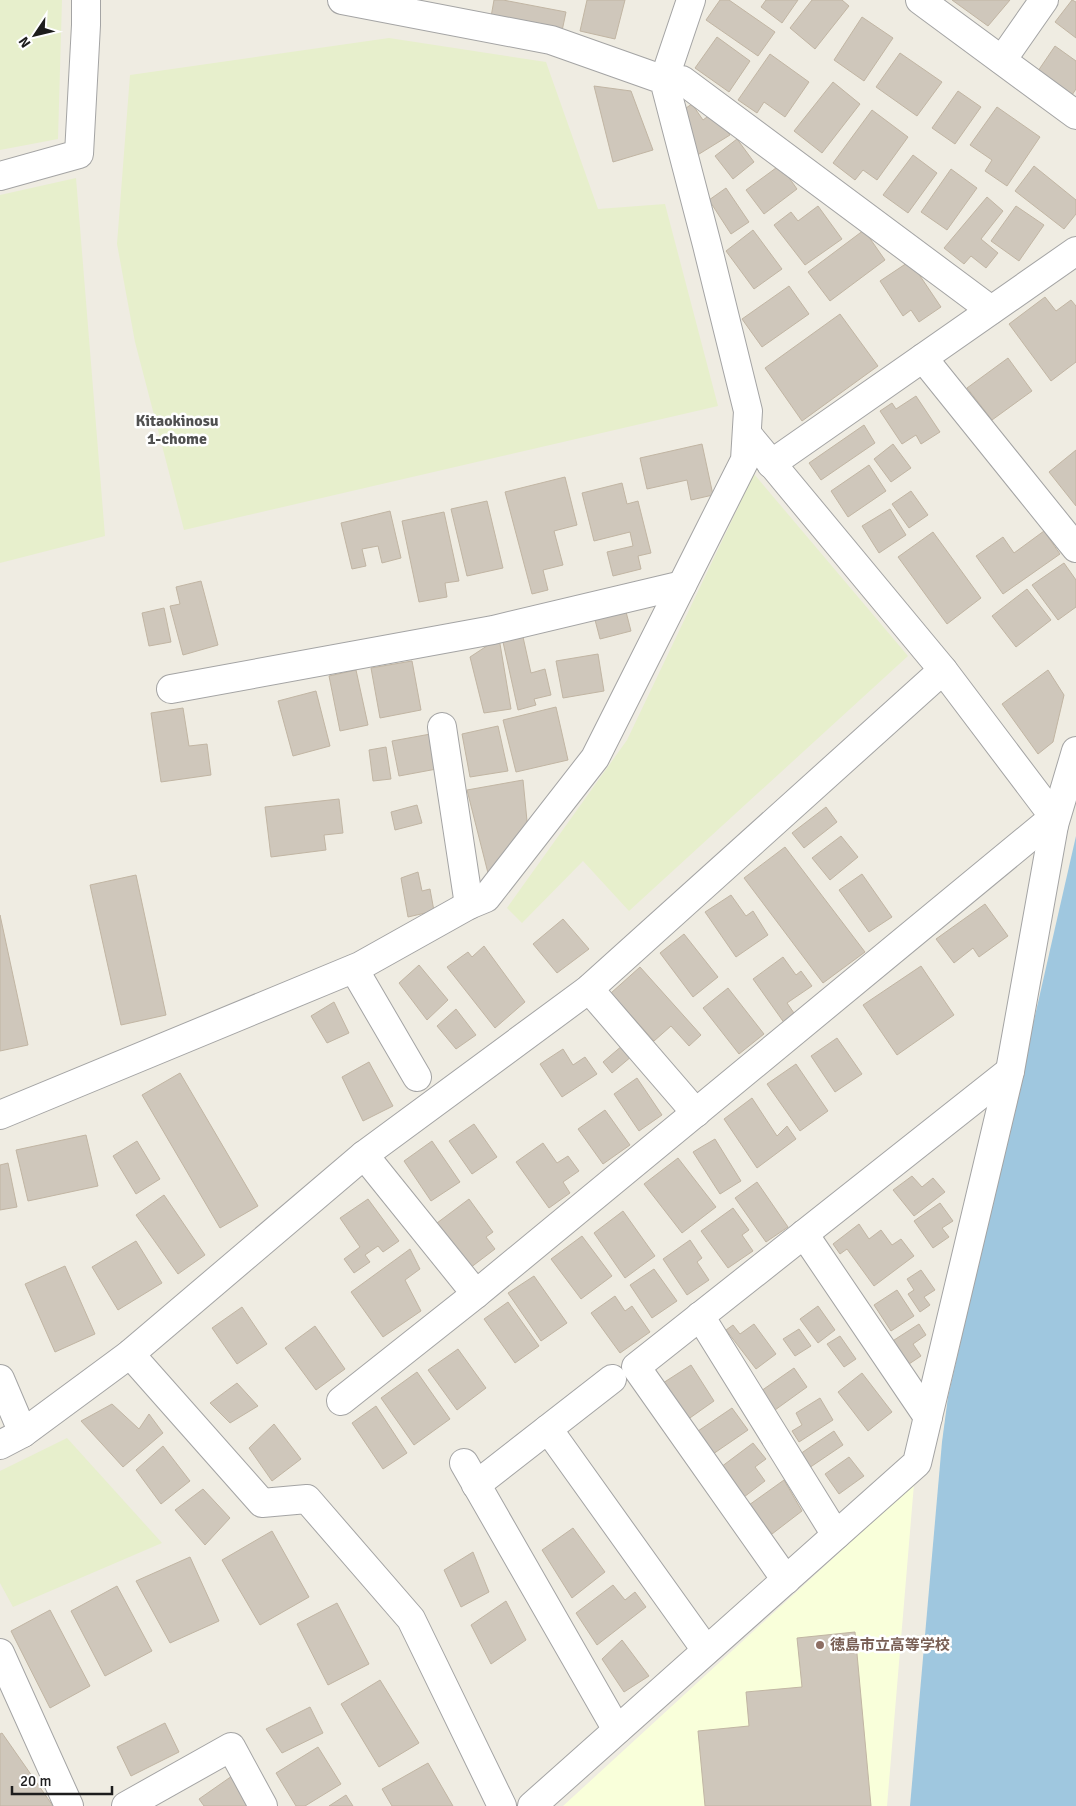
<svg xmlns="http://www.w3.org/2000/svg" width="1076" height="1806" viewBox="0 0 1076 1806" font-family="Signika,'Noto Sans JP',sans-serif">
<rect width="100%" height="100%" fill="#efece2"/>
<!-- education -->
<polygon fill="#f9ffda" points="914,1484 887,1806 563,1806"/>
<!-- farmland -->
<g fill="#e7efcc">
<polygon points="0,0 62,0 58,139 0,150"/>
<polygon points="389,38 546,62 598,209 665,204 718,406 184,530 135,342 117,244 130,75"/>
<polygon points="76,178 105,536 0,563 0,195"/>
<polygon points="754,474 908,656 629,911 583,861 522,923 507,908 627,740"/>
<polygon points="67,1438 162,1543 13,1607 0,1583 0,1471"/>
</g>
<!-- water -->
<polygon fill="#9fc7df" points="1076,836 1076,1806 910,1806 942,1442 948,1397"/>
<!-- building -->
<g fill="#cfc7bb" stroke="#c1b5a3">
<polygon points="494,0 503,0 566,12 562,31 491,17"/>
<polygon points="587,0 625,0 615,39 580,31"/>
<polygon points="720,0 729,0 775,32 758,56 706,20"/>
<polygon points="766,0 798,0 782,23 761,7"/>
<polygon points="812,0 842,0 849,6 815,49 790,28"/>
<polygon points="952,0 1010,0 988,26"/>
<polygon points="1072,0 1076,2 1076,38 1055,22"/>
<polygon points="862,17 893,38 864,81 834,60"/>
<polygon points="717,37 750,61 729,92 695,68"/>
<polygon points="1055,46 1076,61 1076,89 1072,95 1038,71"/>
<polygon points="900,53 942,82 917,116 876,87"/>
<polygon points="770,54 809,82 785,117 764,102 757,113 738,100"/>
<polygon points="833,82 860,104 822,153 794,131"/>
<polygon points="594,86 631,91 653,150 613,162"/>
<polygon points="958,91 981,107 955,144 932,128"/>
<polygon points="692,104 703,120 711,114 730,135 691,159 680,112"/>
<polygon points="997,107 1040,137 1007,186 985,171 992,160 970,145"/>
<polygon points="872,110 908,137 877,180 863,170 855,180 833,163"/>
<polygon points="737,139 754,162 733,179 715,156"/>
<polygon points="913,155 937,173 908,213 883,195"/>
<polygon points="780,165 797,189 764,214 746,190"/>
<polygon points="1034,166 1076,200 1076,214 1064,229 1015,191"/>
<polygon points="951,169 977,188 947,230 921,212"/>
<polygon points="726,188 749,222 731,234 709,200"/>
<polygon points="987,197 1003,211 981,239 998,253 986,268 971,256 964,264 944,248"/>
<polygon points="818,206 842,239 805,265 774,225 791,212 798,221"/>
<polygon points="1016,206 1044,225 1019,261 991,241"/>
<polygon points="753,230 782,269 754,289 726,251"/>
<polygon points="864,230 885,260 830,301 808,272"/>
<polygon points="910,261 941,307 919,322 911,310 903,316 880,281"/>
<polygon points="789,286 809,314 762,347 742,319"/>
<polygon points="1045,297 1056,311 1071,300 1076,306 1076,362 1051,381 1009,324"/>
<polygon points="840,314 878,366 802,421 765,368"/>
<polygon points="1008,358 1032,391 992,420 967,388"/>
<polygon points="916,396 940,432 921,444 916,435 902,444 880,411 892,403 896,409"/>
<polygon points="864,425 875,443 821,480 809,463"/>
<polygon points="702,444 713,495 691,500 687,480 647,489 640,458"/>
<polygon points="893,444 911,468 891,482 874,459"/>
<polygon points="1076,450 1076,506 1049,472"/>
<polygon points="869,465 886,491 848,517 831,491"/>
<polygon points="565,477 577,525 554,531 563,565 543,570 548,590 532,594 505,492"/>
<polygon points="622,483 627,504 638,501 651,553 638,556 641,569 613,576 607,552 633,546 630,532 594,541 582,493"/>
<polygon points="911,491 928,515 909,528 892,504"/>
<polygon points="487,501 503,568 467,576 451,509"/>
<polygon points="890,509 906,535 879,553 862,526"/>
<polygon points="390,511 401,558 382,563 378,546 362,549 366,566 352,569 341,523"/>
<polygon points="444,512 459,581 445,583 447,597 419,602 402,521"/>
<polygon points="1044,531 1060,554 1003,594 976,556 1003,537 1014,553"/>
<polygon points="933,532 981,598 947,624 898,557"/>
<polygon points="1064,563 1076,580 1076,607 1058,620 1032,585"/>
<polygon points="201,581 218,645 183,655 170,606 180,604 176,587"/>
<polygon points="1027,589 1051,620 1016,647 992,616"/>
<polygon points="164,608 171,642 149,646 142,613"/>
<polygon points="625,608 631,631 600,639 594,616"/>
<polygon points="523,637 531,673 545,669 551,695 534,699 536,705 518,710 503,642"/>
<polygon points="499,638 511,709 484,713 470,657"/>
<polygon points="598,654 604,691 563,698 556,661"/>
<polygon points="412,661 421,710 380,718 371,668"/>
<polygon points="356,670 368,725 340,731 329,676"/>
<polygon points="1048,670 1064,695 1053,742 1038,754 1002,704"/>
<polygon points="316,691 330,746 293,756 278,701"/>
<polygon points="556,707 568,760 516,772 503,720"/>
<polygon points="183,708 189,746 207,744 211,775 161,782 151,713"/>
<polygon points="498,726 508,771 470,777 462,734"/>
<polygon points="436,733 442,768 399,776 392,741"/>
<polygon points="386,747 391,779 373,781 369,750"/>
<polygon points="523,780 528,831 489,877 467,790"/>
<polygon points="339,799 343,833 324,835 326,850 271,857 265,807"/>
<polygon points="417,805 422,823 395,830 391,812"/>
<polygon points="826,807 837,822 804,848 792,833"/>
<polygon points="841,836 858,857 830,880 812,858"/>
<polygon points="785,847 865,952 823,983 744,878"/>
<polygon points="418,872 422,891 430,889 434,911 408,917 401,878"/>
<polygon points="862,874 892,917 869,932 839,890"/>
<polygon points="136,875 166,1015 121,1025 90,885"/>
<polygon points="731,895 746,916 753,911 768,935 736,957 705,912"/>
<polygon points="985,904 1008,936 979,957 973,948 954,963 936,939"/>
<polygon points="0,915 28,1045 0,1051"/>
<polygon points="563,919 589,949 557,973 533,944"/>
<polygon points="684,934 718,977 693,997 660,953"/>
<polygon points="484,946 525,1002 495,1028 447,967 468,952 472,957"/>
<polygon points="783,957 796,975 801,971 812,986 787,1003 796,1016 785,1024 753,979"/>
<polygon points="419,965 448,1000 427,1020 399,983"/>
<polygon points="921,966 954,1015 897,1055 863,1005"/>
<polygon points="640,967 701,1035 689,1046 671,1026 654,1041 611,993"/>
<polygon points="728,988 764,1034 739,1054 703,1008"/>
<polygon points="334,1002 349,1033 327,1043 311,1016"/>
<polygon points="456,1009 476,1035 456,1049 437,1026"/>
<polygon points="837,1038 862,1074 835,1092 811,1056"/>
<polygon points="623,1045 632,1056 612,1073 603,1062"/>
<polygon points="563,1049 573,1065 585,1057 597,1074 562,1097 540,1064"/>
<polygon points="369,1062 393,1106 363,1121 342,1077"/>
<polygon points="796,1064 828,1111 800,1131 767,1084"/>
<polygon points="180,1073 258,1206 220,1228 142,1095"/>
<polygon points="637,1078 662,1115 639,1131 614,1094"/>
<polygon points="752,1098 777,1136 787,1126 796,1139 757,1168 724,1119"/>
<polygon points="605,1110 630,1145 603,1164 578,1129"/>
<polygon points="474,1124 497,1157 472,1174 449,1141"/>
<polygon points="86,1135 98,1186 28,1201 16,1150"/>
<polygon points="715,1139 741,1181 720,1194 693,1152"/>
<polygon points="137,1141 160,1179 136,1194 113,1156"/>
<polygon points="432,1141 460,1182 431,1201 404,1161"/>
<polygon points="543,1143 557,1163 568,1156 579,1171 563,1182 570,1193 549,1208 516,1162"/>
<polygon points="678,1158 716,1207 682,1233 644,1184"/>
<polygon points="8,1163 17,1207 0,1210 0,1165"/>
<polygon points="912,1176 922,1187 933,1178 945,1192 914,1216 893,1190"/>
<polygon points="757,1182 788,1227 766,1242 735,1198"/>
<polygon points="164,1195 205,1255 178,1274 136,1215"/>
<polygon points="368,1199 399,1241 383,1252 378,1246 365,1255 370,1262 354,1273 344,1259 360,1247 340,1218"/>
<polygon points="469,1199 493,1232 486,1237 495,1249 470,1268 437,1223"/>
<polygon points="940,1203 953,1221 942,1228 949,1237 933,1248 914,1221"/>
<polygon points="733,1208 749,1230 742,1235 753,1251 728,1268 701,1231"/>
<polygon points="623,1211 655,1256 625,1278 594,1233"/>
<polygon points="859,1224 869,1239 881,1230 892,1245 901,1239 914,1256 874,1286 847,1249 840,1254 833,1244"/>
<polygon points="582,1236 612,1276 581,1299 551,1259"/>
<polygon points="690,1240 702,1258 697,1262 709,1280 687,1295 663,1259"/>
<polygon points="136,1241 162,1283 118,1310 92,1267"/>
<polygon points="410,1249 420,1269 405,1280 421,1311 383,1337 351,1292"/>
<polygon points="65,1266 95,1334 55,1352 25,1284"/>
<polygon points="654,1269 677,1301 652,1318 630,1285"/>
<polygon points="921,1270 935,1290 924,1297 930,1305 920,1312 908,1294 914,1290 907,1279"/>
<polygon points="534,1276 567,1323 541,1341 508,1293"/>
<polygon points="897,1290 914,1316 891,1331 874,1305"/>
<polygon points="615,1296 625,1311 632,1306 650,1332 620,1353 591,1313"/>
<polygon points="508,1302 539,1346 515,1363 484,1319"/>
<polygon points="818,1306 835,1330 818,1343 800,1319"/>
<polygon points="242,1307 267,1344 237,1364 212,1328"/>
<polygon points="754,1324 776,1354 756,1369 726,1330 733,1325 740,1334"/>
<polygon points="919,1324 926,1335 913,1344 921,1356 906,1366 891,1342"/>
<polygon points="315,1326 345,1369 316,1390 285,1348"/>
<polygon points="799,1329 811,1346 795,1356 783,1339"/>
<polygon points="840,1336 856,1359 844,1367 827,1344"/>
<polygon points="458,1349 486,1388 457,1410 428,1370"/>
<polygon points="691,1365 714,1401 687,1420 663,1383"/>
<polygon points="794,1368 807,1387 775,1410 761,1391"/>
<polygon points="417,1372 450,1419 414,1445 381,1398"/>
<polygon points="862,1373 892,1412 868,1431 838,1392"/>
<polygon points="237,1383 258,1406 230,1423 210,1403"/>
<polygon points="820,1398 833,1420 799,1442 792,1431 802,1425 796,1413"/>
<polygon points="112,1404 139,1429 149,1414 163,1433 123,1467 81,1421"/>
<polygon points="376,1406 407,1453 383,1469 352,1423"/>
<polygon points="732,1408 748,1430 713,1454 698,1431"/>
<polygon points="274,1424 301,1459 272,1481 249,1448"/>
<polygon points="834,1431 843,1445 809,1468 800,1454"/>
<polygon points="753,1443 766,1459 755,1467 765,1481 744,1497 721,1467"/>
<polygon points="163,1446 190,1481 161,1504 136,1470"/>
<polygon points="849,1457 864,1476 839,1494 825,1474"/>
<polygon points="784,1480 802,1511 772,1534 749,1505"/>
<polygon points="203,1489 230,1518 205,1545 175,1510"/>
<polygon points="573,1528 605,1572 572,1598 542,1550"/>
<polygon points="272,1531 309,1597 260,1625 222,1560"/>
<polygon points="473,1552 489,1592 461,1607 444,1570"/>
<polygon points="190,1557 219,1621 170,1643 136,1581"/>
<polygon points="613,1585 625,1600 635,1592 646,1607 597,1645 576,1613"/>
<polygon points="117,1586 152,1651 105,1676 71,1611"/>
<polygon points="506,1601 526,1640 491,1664 471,1625"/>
<polygon points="337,1603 369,1664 328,1685 297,1624"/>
<polygon points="50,1610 90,1686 50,1708 11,1631"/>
<polygon points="855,1632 871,1806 705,1806 698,1731 749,1726 746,1692 802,1687 797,1638"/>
<polygon points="622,1640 649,1676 624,1692 602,1659"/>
<polygon points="380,1680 419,1743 379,1767 341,1704"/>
<polygon points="310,1707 323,1733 282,1753 266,1729"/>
<polygon points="165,1723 179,1752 131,1776 117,1747"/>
<polygon points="2,1733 53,1806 0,1806 0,1734"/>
<polygon points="318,1747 341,1784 305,1806 296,1806 276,1773"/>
<polygon points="428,1763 453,1806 392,1806 382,1789"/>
<polygon points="232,1776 250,1804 246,1806 204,1806 199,1799"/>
<polygon points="346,1795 353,1806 329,1806"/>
</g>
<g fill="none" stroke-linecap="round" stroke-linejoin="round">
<defs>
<g id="minor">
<polyline points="691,0 664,80 682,80 991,310"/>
<polyline points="920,0 1076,115"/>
<polyline points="1002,60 1044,0"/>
<polyline points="0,176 79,154 86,25 86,0"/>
<polyline points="923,358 1076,548"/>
<polyline points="748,435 943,670 1054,817 1054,825"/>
<polyline points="771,464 1076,251"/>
<polyline points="171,689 493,630 682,585"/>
<polyline points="442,727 469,905"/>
<polyline points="354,969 417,1077"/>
<polyline points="589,989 696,1113"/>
<polyline points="0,1115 360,966 469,905 486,898 595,758 745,460 748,411 707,245 664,80 551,40 342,0"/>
<polyline points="364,1155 476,1294"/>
<polyline points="804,1234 928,1417"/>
<polyline points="700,1316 836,1535"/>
<polyline points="130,1354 262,1503 307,1499 411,1619 502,1806"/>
<polyline points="0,1379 23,1433"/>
<polyline points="341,1401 476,1294 1054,817"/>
<polyline points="548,1429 706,1650"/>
<polyline points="0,1445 23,1433 130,1354 364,1155 589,989 943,670"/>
<polyline points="464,1463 617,1730"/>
<polyline points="476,1485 612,1379"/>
<polyline points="786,1580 636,1367 1010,1071"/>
<polyline points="0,1653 69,1806"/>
<polyline points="126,1806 231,1747 263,1806"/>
<polyline points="532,1806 917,1463 1010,1071 1054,825 1076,751"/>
</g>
</defs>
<!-- minor casing -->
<use href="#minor" stroke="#a4a4a4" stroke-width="30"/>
<!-- minor -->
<use href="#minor" stroke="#fff" stroke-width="28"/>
</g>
<!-- markers -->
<circle fill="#8d6e63" stroke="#fff" stroke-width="2" cx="820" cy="1645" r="5"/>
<g text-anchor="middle" stroke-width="5" stroke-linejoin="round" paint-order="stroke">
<!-- education labels -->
<g font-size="15" font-weight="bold" fill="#785e54" stroke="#fff" text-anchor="start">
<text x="830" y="1650">徳島市立高等学校</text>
</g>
<!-- neighbourhood labels -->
<g font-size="16" font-weight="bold" fill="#505050" stroke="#fff">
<text x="177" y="426">Kitaokinosu<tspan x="177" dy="18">1-chome</tspan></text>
</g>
</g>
<!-- north arrow -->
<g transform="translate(35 35) rotate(235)" stroke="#ffffff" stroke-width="4" paint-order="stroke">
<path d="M0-4L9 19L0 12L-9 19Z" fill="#1d1d1d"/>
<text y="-8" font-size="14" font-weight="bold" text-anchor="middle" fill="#1d1d1d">N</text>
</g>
<!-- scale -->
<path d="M12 1786v8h100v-8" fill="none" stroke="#1d1d1d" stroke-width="2.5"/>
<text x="20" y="1786" font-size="15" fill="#1d1d1d" stroke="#ffffff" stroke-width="4" paint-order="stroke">20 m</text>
</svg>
